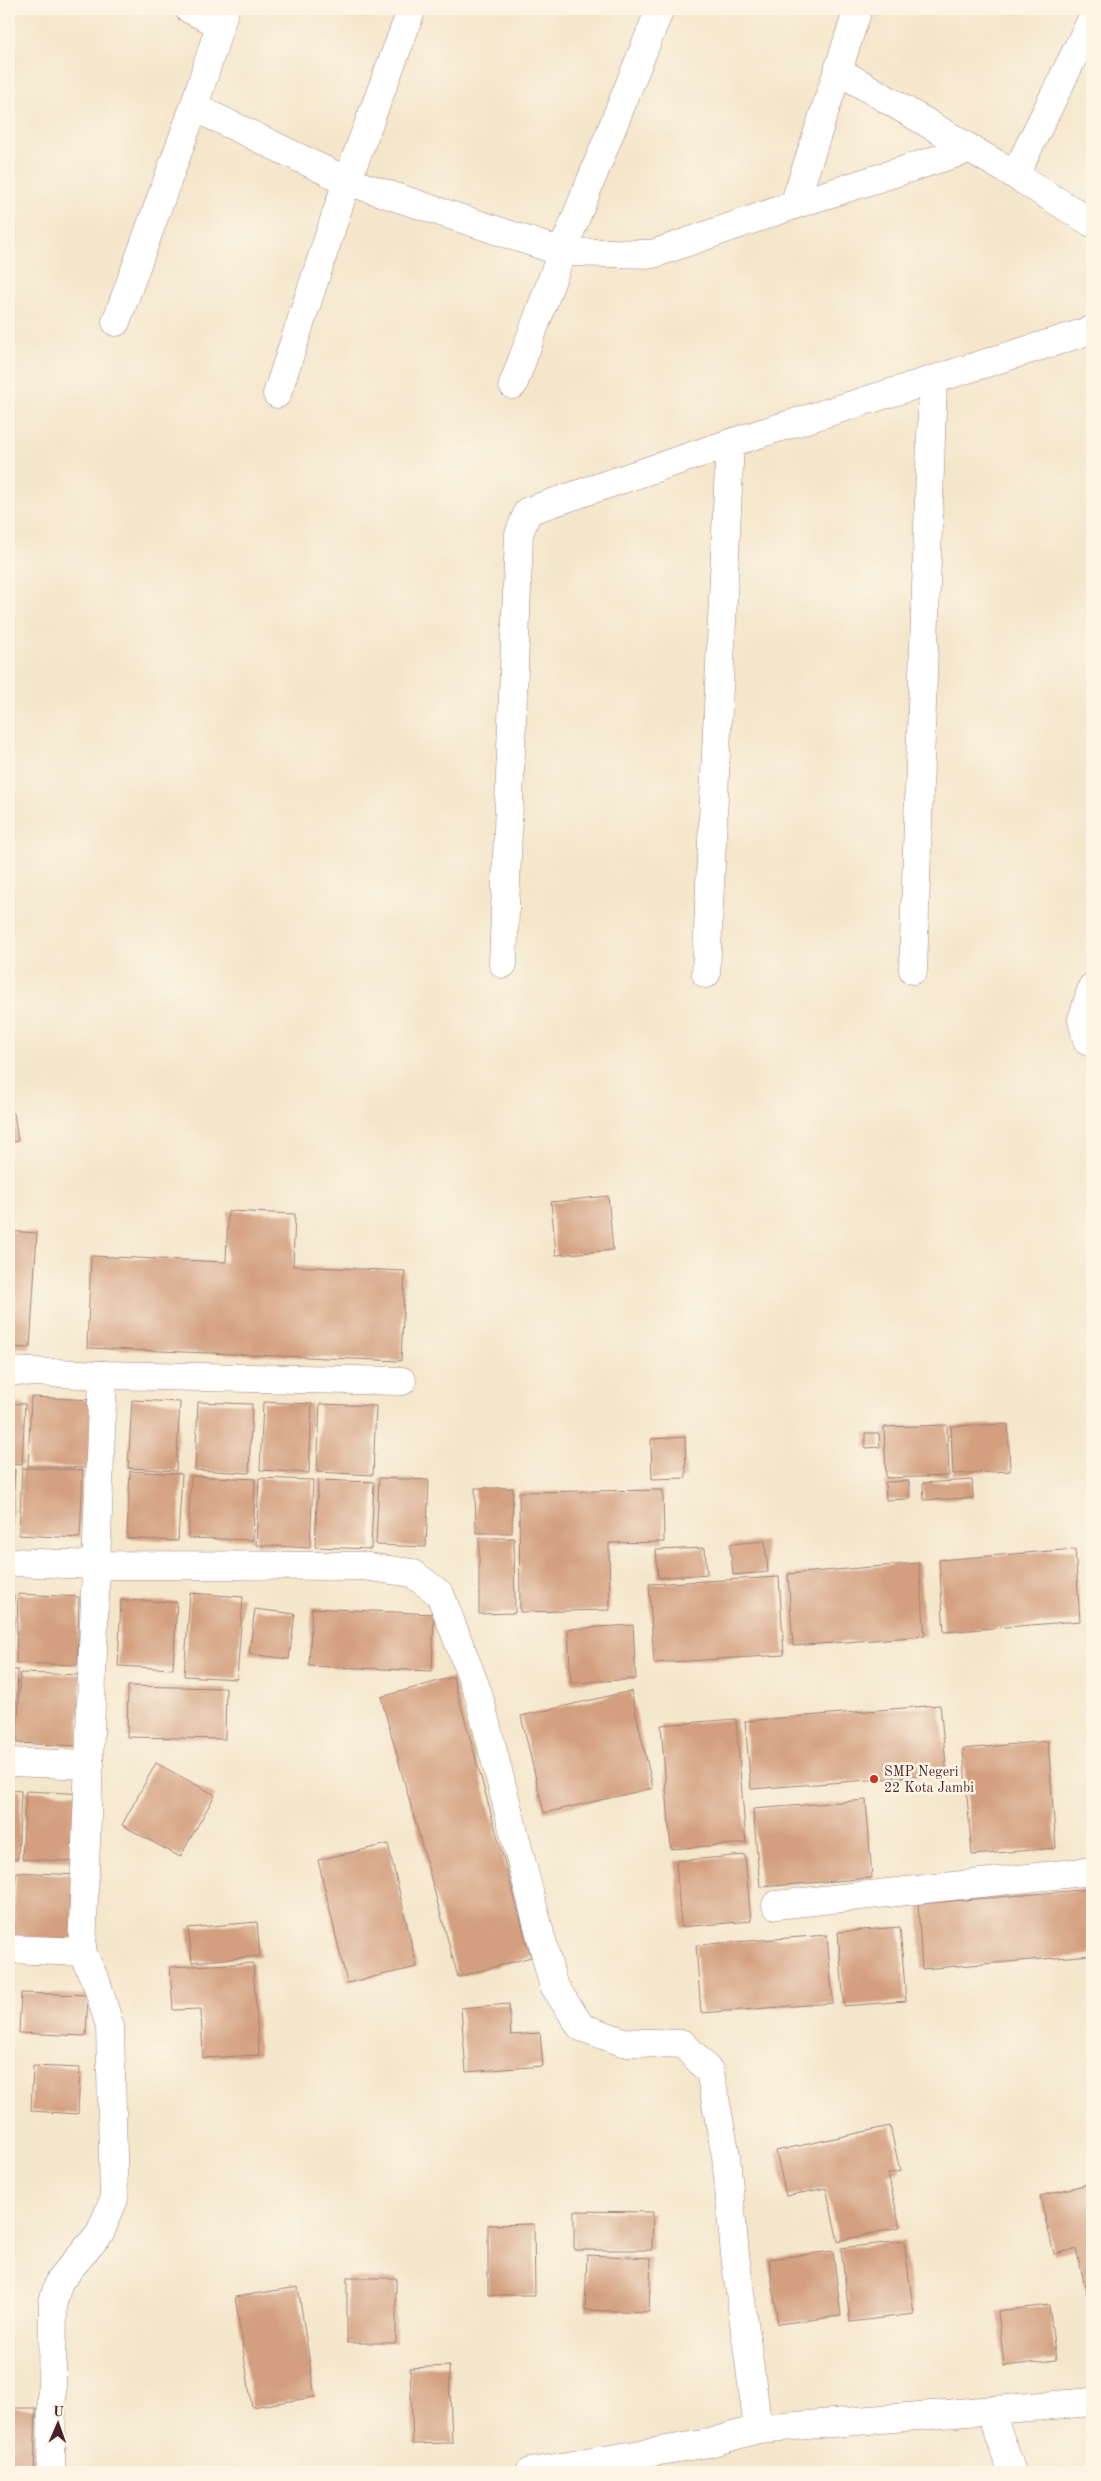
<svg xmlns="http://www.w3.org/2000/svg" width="1101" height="2481" viewBox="0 0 1101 2481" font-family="'Old Standard TT',serif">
<rect width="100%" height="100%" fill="#fcf5e5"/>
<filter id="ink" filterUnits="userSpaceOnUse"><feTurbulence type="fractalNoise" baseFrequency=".02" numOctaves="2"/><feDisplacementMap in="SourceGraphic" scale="10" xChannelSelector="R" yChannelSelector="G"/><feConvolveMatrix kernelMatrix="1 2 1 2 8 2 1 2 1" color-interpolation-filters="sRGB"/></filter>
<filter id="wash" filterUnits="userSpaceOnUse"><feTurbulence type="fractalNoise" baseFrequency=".0096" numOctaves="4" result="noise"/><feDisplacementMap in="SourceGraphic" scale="20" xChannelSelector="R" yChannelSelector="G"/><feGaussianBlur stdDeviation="1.12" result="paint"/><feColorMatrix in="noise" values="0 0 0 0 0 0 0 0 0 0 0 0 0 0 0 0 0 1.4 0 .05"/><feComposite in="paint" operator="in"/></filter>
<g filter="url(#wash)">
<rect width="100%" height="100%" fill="#f4e6cb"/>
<g id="blocks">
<!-- building -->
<g fill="#d39f7e">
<polygon points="9,1113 14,1113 18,1141 9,1143"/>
<polygon points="608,1196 613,1250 556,1255 551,1202"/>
<polygon points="228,1211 295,1214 293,1266 405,1271 401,1361 87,1348 91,1256 226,1262"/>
<polygon points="9,1231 37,1233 30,1348 9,1347"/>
<polygon points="31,1397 92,1400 89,1468 28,1466"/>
<polygon points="132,1400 180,1402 176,1471 128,1468"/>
<polygon points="198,1402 252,1404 249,1473 195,1470"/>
<polygon points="263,1402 312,1404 309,1473 260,1470"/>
<polygon points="9,1403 25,1404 22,1465 9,1464"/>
<polygon points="320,1404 376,1406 373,1475 317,1472"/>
<polygon points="1008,1424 1010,1471 953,1474 951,1426"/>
<polygon points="947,1425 949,1476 886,1478 884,1427"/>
<polygon points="865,1433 879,1433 880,1447 865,1448"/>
<polygon points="685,1437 686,1478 652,1479 651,1439"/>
<polygon points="9,1468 15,1469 11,1536 9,1536"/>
<polygon points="22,1468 83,1470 80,1538 19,1535"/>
<polygon points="130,1471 182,1474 178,1541 127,1538"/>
<polygon points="191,1476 255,1479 253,1540 188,1538"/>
<polygon points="259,1478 313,1480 310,1548 256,1545"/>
<polygon points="379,1478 429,1480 426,1547 376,1545"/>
<polygon points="318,1480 374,1482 371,1549 315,1547"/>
<polygon points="972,1480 973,1498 924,1500 923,1483"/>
<polygon points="909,1481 909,1499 886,1500 885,1482"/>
<polygon points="475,1488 513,1488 512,1533 476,1533"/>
<polygon points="663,1490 664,1542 609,1543 610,1610 520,1612 519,1492"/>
<polygon points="479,1538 514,1538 515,1613 479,1614"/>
<polygon points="765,1541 768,1572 733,1575 730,1544"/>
<polygon points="705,1548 707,1574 658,1578 656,1550"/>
<polygon points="1075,1549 1080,1621 944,1632 939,1560"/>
<polygon points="919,1563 925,1636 793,1646 788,1574"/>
<polygon points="779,1577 784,1655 654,1663 649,1584"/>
<polygon points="190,1593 243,1597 237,1679 184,1676"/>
<polygon points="18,1594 79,1597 77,1665 16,1663"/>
<polygon points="9,1595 14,1595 11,1664 9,1664"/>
<polygon points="121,1600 177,1602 173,1669 118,1666"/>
<polygon points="312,1608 434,1614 432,1671 309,1666"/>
<polygon points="255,1609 295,1614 289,1659 249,1654"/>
<polygon points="633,1625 636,1679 571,1683 568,1629"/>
<polygon points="1089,1630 1092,1630 1092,1653 1091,1653"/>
<polygon points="9,1670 18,1670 15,1749 9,1749"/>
<polygon points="20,1673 81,1675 78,1746 17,1743"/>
<polygon points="453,1677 531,1957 458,1977 381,1697"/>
<polygon points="128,1686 226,1688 225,1739 127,1737"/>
<polygon points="631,1691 653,1788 544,1813 521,1716"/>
<polygon points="940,1705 947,1774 751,1789 745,1721"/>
<polygon points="736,1719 746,1843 671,1849 661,1725"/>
<polygon points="1048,1741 1056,1848 972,1855 963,1749"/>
<polygon points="156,1763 215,1795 180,1857 122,1825"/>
<polygon points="9,1790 21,1791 18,1859 9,1859"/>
<polygon points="26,1791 87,1794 84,1862 22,1859"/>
<polygon points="866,1800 872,1878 760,1887 753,1809"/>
<polygon points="388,1844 417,1967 347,1983 318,1860"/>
<polygon points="745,1855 751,1921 681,1927 676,1861"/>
<polygon points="16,1872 77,1875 74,1942 13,1939"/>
<polygon points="1092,1889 1092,1955 922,1969 918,1904"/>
<polygon points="257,1922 260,1956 192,1962 188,1928"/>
<polygon points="900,1927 906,2001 844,2006 838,1932"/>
<polygon points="827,1935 833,2003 701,2013 696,1945"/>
<polygon points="253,1963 259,2055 203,2058 201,2009 173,2010 170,1967"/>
<polygon points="21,1993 88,1995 86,2036 19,2033"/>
<polygon points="509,2004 511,2035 540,2033 543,2066 466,2072 461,2008"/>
<polygon points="33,2066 80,2068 78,2114 31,2111"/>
<polygon points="890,2126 900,2171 888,2174 900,2227 838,2241 826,2188 786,2196 776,2151"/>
<polygon points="1092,2183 1092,2314 1076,2249 1054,2254 1040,2196"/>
<polygon points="574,2211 653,2212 652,2250 574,2250"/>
<polygon points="534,2224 535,2295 488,2295 488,2225"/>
<polygon points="904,2241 914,2314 850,2322 841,2248"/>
<polygon points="833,2251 841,2316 778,2324 769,2259"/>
<polygon points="587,2255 651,2258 649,2312 585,2310"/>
<rect x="347" y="2278" width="49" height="65"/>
<polygon points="298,2287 315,2397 252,2407 235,2297"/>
<polygon points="1049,2305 1056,2360 1004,2366 998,2311"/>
<polygon points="449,2366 452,2443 413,2444 410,2368"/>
<polygon points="9,2408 36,2408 34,2472 9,2472"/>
</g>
</g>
</g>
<g filter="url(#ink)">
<use href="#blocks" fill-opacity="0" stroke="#9f827b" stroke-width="1"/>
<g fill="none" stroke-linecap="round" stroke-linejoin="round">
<defs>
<g id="minor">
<polyline points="189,9 220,24"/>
<polyline points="225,9 194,107 347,181 562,252 653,254 794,205 970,149"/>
<polyline points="1092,19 1015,175 1092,223"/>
<polyline points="839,71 1015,175"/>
<polyline points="794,205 858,9"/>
<polyline points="116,322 194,107"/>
<polyline points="513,385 562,252 660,9"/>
<polyline points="277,394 347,181 412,9"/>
<polyline points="503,964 519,534 528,511 730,443 1092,330"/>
<polyline points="913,970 933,380"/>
<polyline points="706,974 730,443"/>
<polyline points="1092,987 1082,1020 1087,1041 1092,1043"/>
<polyline points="9,1371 103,1375 402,1381"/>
<polyline points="9,1562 97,1565 362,1566 412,1573 440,1594 478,1693 553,1984 581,2027 623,2042 683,2044 710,2072 726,2156 735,2255 758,2429"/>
<polyline points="9,1762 90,1765"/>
<polyline points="776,1905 1092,1871"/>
<polyline points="9,1949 82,1952"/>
<polyline points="990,2410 1012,2472"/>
<polyline points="51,2472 53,2302 59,2281 100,2233 114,2199 110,2027 97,1984 82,1952 103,1375"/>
<polyline points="530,2472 709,2443 758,2429 1092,2402"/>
</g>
</defs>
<!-- minor casing -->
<use href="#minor" stroke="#9f827b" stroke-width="29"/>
<!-- minor -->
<use href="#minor" stroke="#fff" stroke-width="28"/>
</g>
</g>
<!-- markers -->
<circle fill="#c8321e" stroke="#fcf5e5" stroke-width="2" cx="874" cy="1779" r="5"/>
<g text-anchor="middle" stroke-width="5" stroke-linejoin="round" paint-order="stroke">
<!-- poi labels -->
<g font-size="14" fill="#4a1f2b" stroke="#fcf5e5" text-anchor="start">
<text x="884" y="1776">SMP Negeri<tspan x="884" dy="16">22 Kota Jambi</tspan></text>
</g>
</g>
<!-- margin -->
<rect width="1101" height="2481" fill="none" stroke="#fcf5e5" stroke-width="30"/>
<!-- north arrow -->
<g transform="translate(58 2424) rotate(2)" stroke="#fcf5e5" stroke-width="4" paint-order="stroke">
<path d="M0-4L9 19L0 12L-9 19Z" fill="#4a1f2b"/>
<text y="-8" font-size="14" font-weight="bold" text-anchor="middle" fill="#4a1f2b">U</text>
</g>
</svg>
